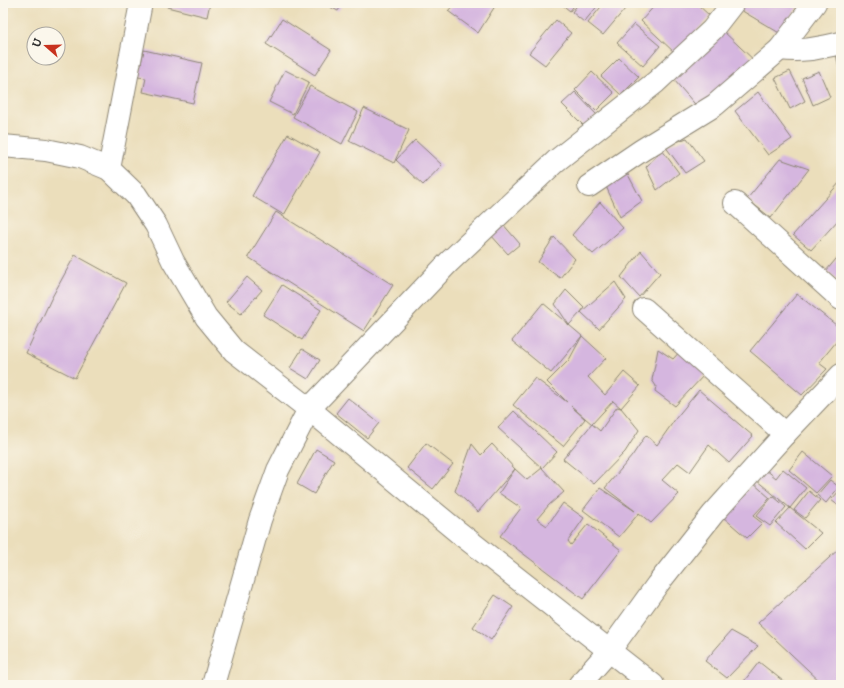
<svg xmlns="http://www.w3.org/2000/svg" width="844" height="688" viewBox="0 0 844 688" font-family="'IM FELL DW Pica',serif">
<rect width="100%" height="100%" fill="#fbf7ec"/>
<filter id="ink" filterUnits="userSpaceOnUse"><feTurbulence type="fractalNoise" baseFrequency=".025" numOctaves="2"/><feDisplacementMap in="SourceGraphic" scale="8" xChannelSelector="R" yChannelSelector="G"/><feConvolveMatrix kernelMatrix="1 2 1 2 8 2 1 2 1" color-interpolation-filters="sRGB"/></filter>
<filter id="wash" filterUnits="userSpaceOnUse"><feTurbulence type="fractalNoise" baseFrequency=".012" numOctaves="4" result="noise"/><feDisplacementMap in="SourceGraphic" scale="16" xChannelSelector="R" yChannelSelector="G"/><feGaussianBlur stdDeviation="0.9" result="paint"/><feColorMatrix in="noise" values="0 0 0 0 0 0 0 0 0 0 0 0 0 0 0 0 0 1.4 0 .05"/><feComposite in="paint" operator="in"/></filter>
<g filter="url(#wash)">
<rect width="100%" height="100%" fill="#ebdebb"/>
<g id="blocks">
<!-- building -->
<g fill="#d5b6df">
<polygon points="168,3 210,3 207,17 167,7"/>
<polygon points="322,3 343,3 338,11"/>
<polygon points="455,3 497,3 478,33 448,11"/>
<polygon points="560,3 576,3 570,11"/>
<polygon points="579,3 600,3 584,22 572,12"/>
<polygon points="604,3 630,3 603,35 588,23"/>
<polygon points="657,3 696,3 710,16 676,54 641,21"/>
<polygon points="743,3 798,3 799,4 781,34 739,9"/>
<polygon points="282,19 331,50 315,75 266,44"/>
<polygon points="556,20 571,33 545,65 529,53"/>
<polygon points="634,24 660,46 643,66 617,43"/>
<polygon points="722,30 757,63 700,110 668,73"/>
<polygon points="841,46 841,75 840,75 835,48"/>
<polygon points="144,50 202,63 193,103 143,92 146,78 138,77"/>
<polygon points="619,58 639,77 621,95 601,76"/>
<polygon points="285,70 309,82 293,114 269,102"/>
<polygon points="790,71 805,101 790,109 775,78"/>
<polygon points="819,71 830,97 813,105 802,78"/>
<polygon points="592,72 614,93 596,111 575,90"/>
<polygon points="310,86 358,112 342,144 293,117"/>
<polygon points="575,92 597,115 585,127 562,104"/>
<polygon points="758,92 792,139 768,155 735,111"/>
<polygon points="364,108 409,130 394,163 349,141"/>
<polygon points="288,134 320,152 284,215 252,196"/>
<polygon points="687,138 704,161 685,173 665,146"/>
<polygon points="415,140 442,165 423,185 396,160"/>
<polygon points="662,150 679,173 657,190 646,167"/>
<polygon points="780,159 809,169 771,218 747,199"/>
<polygon points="624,167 642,201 620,217 604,182"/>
<polygon points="841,181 841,220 839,219 811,250 793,235"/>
<polygon points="600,202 623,228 593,254 572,235"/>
<polygon points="276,212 393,285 364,331 248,257"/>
<polygon points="502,223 520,244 508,254 490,234"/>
<polygon points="554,237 575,259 560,278 538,262"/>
<polygon points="641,251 660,273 639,297 621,277"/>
<polygon points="841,253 841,283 826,271"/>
<polygon points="75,255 126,283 75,378 26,353 51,299"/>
<polygon points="247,277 262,290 241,314 226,302"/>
<polygon points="615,282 626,299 599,329 581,312 569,325 582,336 606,358 588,377 605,395 624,372 640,386 621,408 639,430 625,452 594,484 563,459 592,424 600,431 617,407 621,408 613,401 592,424 571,406 585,419 563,446 513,405 535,378 567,402 547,382 569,360 582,336 551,373 512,341 543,303 569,325 555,304 566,290 584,308 581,312"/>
<polygon points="282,285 321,310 302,340 263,315"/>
<polygon points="797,294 841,329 841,336 819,363 827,369 802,395 750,351"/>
<polygon points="683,348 705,374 675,406 655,391 656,386 652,380 658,349 673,359"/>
<polygon points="302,349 320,360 308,379 290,368"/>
<polygon points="699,390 753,436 729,463 709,445 690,472 678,463 662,480 679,494 651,523 639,513 619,537 583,510 600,488 635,511 605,488 632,456 646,435 657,445 676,418"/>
<polygon points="348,398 379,423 367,438 336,413"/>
<polygon points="514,411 557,452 542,468 564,492 549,505 537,519 547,526 563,503 584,518 568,541 571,545 588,524 621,550 583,599 500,536 521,508 499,493 515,469 527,480 542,468 498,428"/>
<polygon points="426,443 453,464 433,489 407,468"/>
<polygon points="472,444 481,455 492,444 515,469 478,512 455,491"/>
<polygon points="316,449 334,460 314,494 297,484"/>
<polygon points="803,452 832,476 816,493 789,470"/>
<polygon points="765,469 776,478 783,469 806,488 790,508 756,480"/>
<polygon points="830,480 839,487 826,503 817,495"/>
<polygon points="753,483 770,498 753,516 762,523 747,538 723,517"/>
<polygon points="841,489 841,503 839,506 831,500"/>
<polygon points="809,491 820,500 805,518 794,510"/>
<polygon points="773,496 786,507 770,526 756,516"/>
<polygon points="790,508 821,533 805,549 776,523"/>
<polygon points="841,547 841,685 824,685 758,623"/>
<polygon points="495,595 513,607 491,640 473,627"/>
<polygon points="731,631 758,646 727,678 705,661"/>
<polygon points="759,662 788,685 741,685"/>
</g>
</g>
</g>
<g filter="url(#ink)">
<use href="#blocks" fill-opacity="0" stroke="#8b8473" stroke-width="1"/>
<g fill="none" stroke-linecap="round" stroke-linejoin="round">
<defs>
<g id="minor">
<path d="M815,3l-35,46c24,3 38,-1 61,-6"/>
<polyline points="3,146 46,150 80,157 109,169 136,195 156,225 173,261 206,317 234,351 309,409 458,532 653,685"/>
<polyline points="109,169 141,3"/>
<polyline points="589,186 642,150 715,105 780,49"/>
<polyline points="735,203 841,299"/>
<polyline points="644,309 785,434"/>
<polyline points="213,685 260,520 278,470 309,409 449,262 556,161 656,82 712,30 733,3"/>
<polyline points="579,685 610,650 657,585 713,514 785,434 841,375"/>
</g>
</defs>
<!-- minor casing -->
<use href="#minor" stroke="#8b8473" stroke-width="24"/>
<!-- minor -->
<use href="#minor" stroke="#fff" stroke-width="22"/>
</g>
</g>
<!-- margin -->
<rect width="844" height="688" fill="none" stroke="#fbf7ec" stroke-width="16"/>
<!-- north arrow -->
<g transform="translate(46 46) rotate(290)"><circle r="19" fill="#fbf7ec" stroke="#a8a59f"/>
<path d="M0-3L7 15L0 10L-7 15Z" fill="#c8321e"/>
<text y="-6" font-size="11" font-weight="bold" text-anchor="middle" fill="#2b2b2b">U</text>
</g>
</svg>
